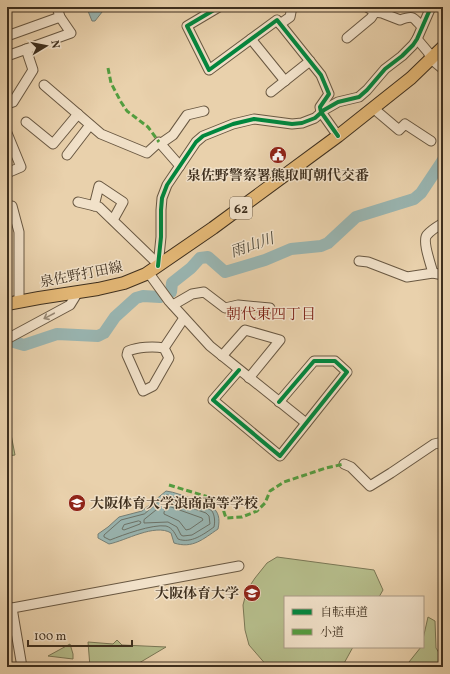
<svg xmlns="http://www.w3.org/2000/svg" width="450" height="674" viewBox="0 0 450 674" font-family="Vollkorn,'Noto Serif JP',serif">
<rect width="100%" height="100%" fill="#e9d1ac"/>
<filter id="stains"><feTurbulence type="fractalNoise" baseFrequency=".005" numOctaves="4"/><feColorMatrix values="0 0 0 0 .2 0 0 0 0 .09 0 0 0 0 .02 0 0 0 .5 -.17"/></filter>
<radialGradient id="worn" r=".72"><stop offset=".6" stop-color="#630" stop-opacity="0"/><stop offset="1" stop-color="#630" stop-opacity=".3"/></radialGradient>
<!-- green -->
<g fill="#b5bc8a" stroke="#7a7654">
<polygon points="10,429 15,455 7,456 7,430"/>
<polygon points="277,557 374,570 383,590 379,597 285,597 285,647 353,647 342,667 268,667 249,645 245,630 243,605 247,590 255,578 267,563"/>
<polygon points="428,617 435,621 436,648 443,659 443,667 405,667 421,647 423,647 423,639"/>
<polygon points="117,640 122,645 166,647 134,666 134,667 90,667 88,642 113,644"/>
<polygon points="70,644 73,654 73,659 48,656"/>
</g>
<!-- water -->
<g fill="#99b5b1" stroke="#757f76">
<polygon points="88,7 106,7 95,21 92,21 88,11"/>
<path d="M166,491c9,1 17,5 25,7 17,6 32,9 27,31 -15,10 -25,20 -44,14l-3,-10c-16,-10 -46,8 -62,11l-11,-6v-4l10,-7 11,-10 23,-6z"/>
</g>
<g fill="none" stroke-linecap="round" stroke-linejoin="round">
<!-- shore -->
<g stroke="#6c7268" stroke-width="1">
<path d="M167,495c7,1 41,12 45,16 3,5 3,11 2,16 -10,7 -23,17 -36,12 -3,-5 -5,-11 -12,-13 -14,-2 -43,9 -56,14l-6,-3v-2l17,-15 23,-6z"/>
<polygon points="169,500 206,513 209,516 210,524 192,535 183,536 181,535 177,527 168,522 144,523 144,520"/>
<polygon points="171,507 202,518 203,520 190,529 186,530 179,521 164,514 164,512"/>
<polygon points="139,521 141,522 140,524 124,530 122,529 124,525"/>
</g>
<!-- river -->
<polyline stroke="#99b5b1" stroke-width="12" points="7,340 24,345 57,334 98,336 104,333 115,317 136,298 143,296 160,297 171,292 172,283 191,268 200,258 208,257 225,272 265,260 291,249 321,246 328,243 356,217 414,199 421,193 443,160"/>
<defs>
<g id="minor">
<polyline points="219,7 187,26 209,70 277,20 321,75 329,94 320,107 321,112 338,136"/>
<path d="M367,7l8,5 7,1 18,7c14,-5 13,-3 22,7"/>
<polyline points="280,24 290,17 292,7"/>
<polyline points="7,36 60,17"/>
<polyline points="347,38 371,18 375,12"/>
<polyline points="251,39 285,81"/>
<polyline points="417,39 428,52 431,59 443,69"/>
<polyline points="7,56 71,33 60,17 57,7"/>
<polyline points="44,85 101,134 147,153 159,142 180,166"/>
<polyline points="271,92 310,61"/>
<polyline points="7,104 13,102 33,70 26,49"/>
<polyline points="373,108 399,130 405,124 431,141"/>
<polyline points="26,122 53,144 78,114"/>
<polyline points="7,133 21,167 7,173"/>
<polyline points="160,144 173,135 187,115 204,111"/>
<polyline points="67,155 90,125"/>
<polyline points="78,202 99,207 158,264"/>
<polyline points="12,206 19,232 19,302"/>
<polyline points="94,206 99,186 123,202 113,220"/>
<polyline points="359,261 368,262 407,277 433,273 443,275"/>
<polyline points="158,266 161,237 161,210 162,198 167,185 196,142 203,136 233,124 254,119 292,124 302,123 315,118 324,110 338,102 359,97 367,90 385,69 402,56 413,45 417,39 431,7"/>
<polyline points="148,272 169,301 210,346 306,423"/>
<path d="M433,273c-2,-8 -11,-32 -6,-38 4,-5 11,-9 16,-12"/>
<polyline points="173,305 192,294 204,292 225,308 238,305 270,308"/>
<polyline points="7,339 70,305 78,292"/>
<path d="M164,348l5,10 -16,28 -10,5 -16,-36 1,-4c10,-4 25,-5 36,-3l20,-30"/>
<polyline points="222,356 245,330 280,340 249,378"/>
<polyline points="239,370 213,400 280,456 347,372 335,361 314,361 279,402"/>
<polyline points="344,464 351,467 370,486 391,473 434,444 443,442"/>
<polyline points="12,608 22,667"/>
<polyline points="7,609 239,566"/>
</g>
<polyline id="major" points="7,304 39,298 98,289 124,283 146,274 213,228 338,136 411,78 443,47"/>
</defs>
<!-- minor casing -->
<use href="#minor" stroke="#695842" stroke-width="11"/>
<!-- major casing -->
<use href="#major" stroke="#3e2f1e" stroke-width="14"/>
<!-- minor -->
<use href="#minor" stroke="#f1e1c9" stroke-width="9"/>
<!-- major -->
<use href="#major" stroke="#e4b876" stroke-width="12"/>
<!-- quiet -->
<g stroke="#539d3f" stroke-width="3" stroke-dasharray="6 3" stroke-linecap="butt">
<polyline points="108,68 111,83 121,102 127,111 148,127 159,142"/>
<polyline points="169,485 215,499 222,506 226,518 242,517 257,511 265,503 270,491 284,482 326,468 344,464"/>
</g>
<defs>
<g id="cycleway">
<polyline points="219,7 187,26 209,70 277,20 321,75 329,94 320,107 321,112 338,136"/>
<polyline points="158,266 161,237 161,210 162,198 167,185 196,142 203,136 233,124 254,119 292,124 302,123 315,118 324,110 338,102 359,97 367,90 385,69 402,56 413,45 417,39 431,7"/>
<polyline points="239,370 213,400 280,456 347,372 335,361 314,361 279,402"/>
</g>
</defs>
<!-- cycleway casing -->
<use href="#cycleway" stroke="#f1e1c9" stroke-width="6"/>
<!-- cycleway -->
<use href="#cycleway" stroke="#00873e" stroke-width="4"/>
</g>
<!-- one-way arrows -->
<defs><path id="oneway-shaft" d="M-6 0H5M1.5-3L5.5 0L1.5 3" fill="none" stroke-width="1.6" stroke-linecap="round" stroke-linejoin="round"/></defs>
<use stroke="#988874" href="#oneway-shaft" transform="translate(49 316) rotate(152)"/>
<!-- icons -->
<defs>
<symbol id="civic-disc" viewBox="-11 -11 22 22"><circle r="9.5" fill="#8f2418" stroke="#f1e1c9"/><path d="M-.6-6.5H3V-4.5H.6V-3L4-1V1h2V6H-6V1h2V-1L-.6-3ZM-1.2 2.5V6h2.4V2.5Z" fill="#fff"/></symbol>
<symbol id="school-disc" viewBox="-11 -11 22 22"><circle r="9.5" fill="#8f2418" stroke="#f1e1c9"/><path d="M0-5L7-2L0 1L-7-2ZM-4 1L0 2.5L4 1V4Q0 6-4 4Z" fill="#fff"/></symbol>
<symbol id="university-disc" viewBox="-11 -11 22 22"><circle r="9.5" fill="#8f2418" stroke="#f1e1c9"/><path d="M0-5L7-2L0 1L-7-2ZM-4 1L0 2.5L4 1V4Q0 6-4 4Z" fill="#fff"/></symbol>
</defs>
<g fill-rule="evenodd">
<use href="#civic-disc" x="268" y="145" width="20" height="20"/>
<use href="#school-disc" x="67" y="493" width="20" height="20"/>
<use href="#university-disc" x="242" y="583" width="20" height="20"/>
</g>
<g text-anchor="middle" stroke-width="3" stroke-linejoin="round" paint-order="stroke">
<!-- shield labels -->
<rect fill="#f1e1c9" stroke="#746451" stroke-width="1" x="230" y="197" width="22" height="22" rx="3"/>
<g font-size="13" font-weight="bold" fill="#3e2f1e">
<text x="241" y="213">62</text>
</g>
<!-- poi labels -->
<g font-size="14" font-weight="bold" fill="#3e2f1e" stroke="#f1e1c9">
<text x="278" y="180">泉佐野警察署熊取町朝代交番</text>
<text x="90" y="508" text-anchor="start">大阪体育大学浪商高等学校</text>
<text x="239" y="598" text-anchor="end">大阪体育大学</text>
</g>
<!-- street labels -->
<g font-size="14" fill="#3e2f1e" stroke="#f1e1c9">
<text transform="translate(81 274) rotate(-11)" y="5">泉佐野打田線</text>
</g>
<!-- water labels -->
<g font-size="15" font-style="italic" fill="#504a3b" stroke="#f1e1c9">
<text transform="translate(252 245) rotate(-19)" y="5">雨山川</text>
</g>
<!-- neighbourhood labels -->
<g font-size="15" fill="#7a1f14" stroke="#f1e1c9">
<text x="271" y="319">朝代東四丁目</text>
</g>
</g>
<!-- margin -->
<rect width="450" height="674" fill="none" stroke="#e9d1ac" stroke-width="24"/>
<rect x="8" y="8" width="434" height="658" fill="none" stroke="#3e2f1e" stroke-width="2"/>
<rect x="12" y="12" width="426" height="650" fill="none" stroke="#3e2f1e"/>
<!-- legend -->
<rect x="284" y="596" width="140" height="52" fill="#f1e1c9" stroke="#a99a85"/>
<rect x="292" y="609" width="20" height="6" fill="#00873e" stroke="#a99a85"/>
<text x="320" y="616" font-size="12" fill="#3e2f1e">自転車道</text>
<rect x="292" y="629" width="20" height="6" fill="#539d3f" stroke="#a99a85"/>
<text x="320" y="636" font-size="12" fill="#3e2f1e">小道</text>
<!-- north arrow -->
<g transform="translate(46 46) rotate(80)" stroke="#f1e1c9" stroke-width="3" paint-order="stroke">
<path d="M0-3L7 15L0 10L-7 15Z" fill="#3e2f1e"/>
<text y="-6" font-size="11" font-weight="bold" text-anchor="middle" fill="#3e2f1e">N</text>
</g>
<!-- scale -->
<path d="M28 640v6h104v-6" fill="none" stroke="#3e2f1e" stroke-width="2"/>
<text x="34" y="640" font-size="12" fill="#3e2f1e" stroke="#f1e1c9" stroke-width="3" paint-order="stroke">100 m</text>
<rect width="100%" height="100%" filter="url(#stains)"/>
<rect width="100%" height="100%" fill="url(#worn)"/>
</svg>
